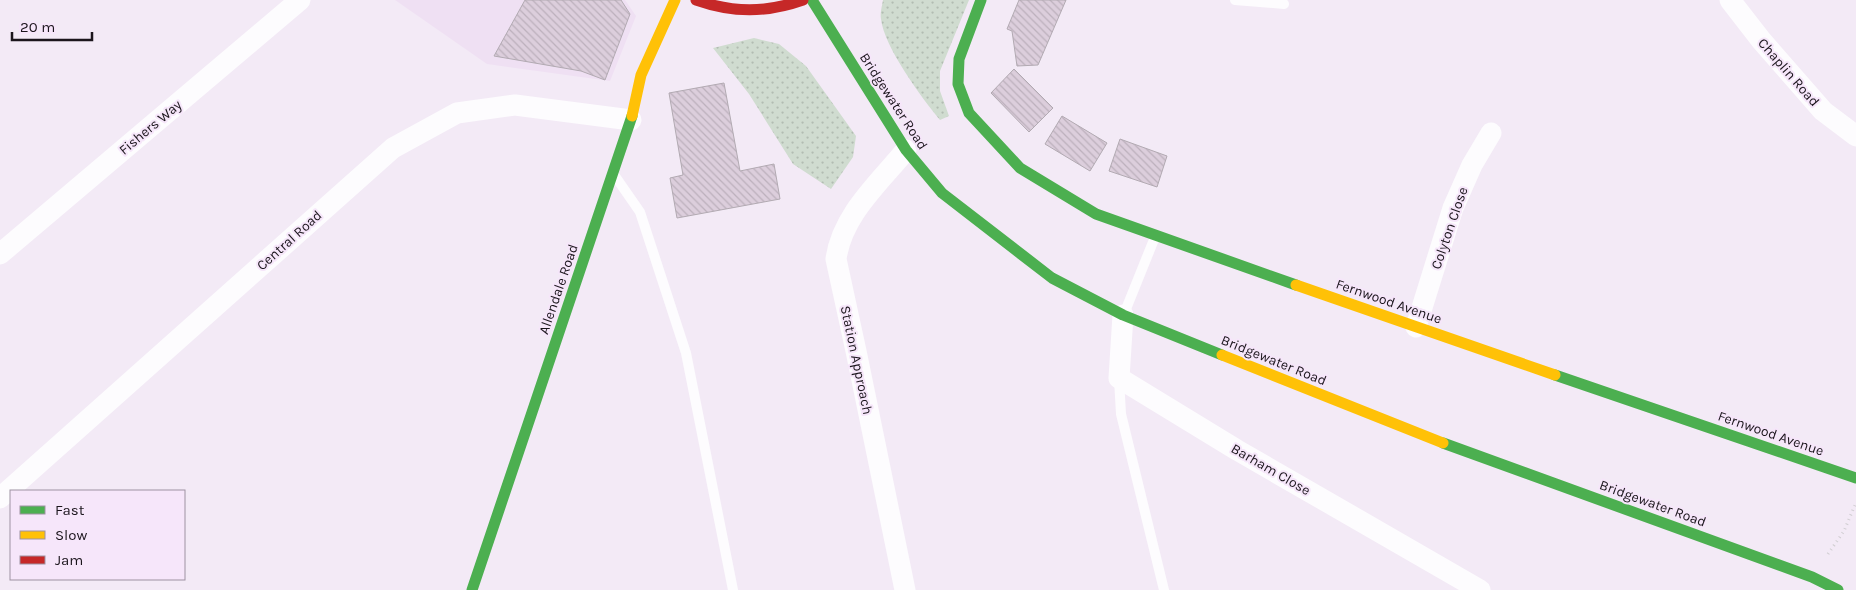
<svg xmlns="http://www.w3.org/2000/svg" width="1856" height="590" viewBox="0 0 1856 590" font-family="Karla,sans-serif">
<defs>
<pattern id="grass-dots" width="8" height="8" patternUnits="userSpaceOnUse" patternTransform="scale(1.25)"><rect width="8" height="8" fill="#d0dcd0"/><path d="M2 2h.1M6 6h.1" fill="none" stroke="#b2bcb2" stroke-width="1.8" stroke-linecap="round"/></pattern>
<pattern id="building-back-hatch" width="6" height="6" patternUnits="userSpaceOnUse" patternTransform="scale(1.25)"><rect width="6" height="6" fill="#dccedc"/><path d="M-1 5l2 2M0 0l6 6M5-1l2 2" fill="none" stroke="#bcb0bc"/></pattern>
</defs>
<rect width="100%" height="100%" fill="#f3eaf6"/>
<!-- built -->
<polygon fill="#efe0f3" points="395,0 625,0 636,16 610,81 487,64"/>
<!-- grass -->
<g fill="url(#grass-dots)">
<path d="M883,0h86l-29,71v20l9,25 -9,4c-18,-22 -56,-73 -59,-101 -1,-6 1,-13 2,-19z"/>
<polygon points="754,38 779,44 806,66 856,136 853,157 831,189 793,164 749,94 713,48"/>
</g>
<!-- building -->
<g fill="url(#building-back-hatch)" stroke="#b2aab2">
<polygon points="525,0 621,0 630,14 605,80 581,71 494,56"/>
<polygon points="1019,0 1066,0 1038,65 1017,66 1012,31 1007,29"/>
<polygon points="1014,69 1053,108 1029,132 991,93"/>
<polygon points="724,83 740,171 774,164 780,199 677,218 670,178 683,175 669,93"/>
<polygon points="1062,116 1107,143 1090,171 1045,144"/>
<polygon points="1120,139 1167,156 1157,187 1109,171"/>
</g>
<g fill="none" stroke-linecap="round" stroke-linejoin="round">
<!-- path -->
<polyline stroke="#d1ced2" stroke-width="3" stroke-dasharray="1 4" stroke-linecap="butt" points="1828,554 1844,531 1855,505"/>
<!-- lane -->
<g stroke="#fdfcfe" stroke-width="10">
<polyline points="1235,0 1284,4"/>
<polyline points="615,176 640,212 686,353 733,590"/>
<polyline points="1124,314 1155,237"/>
<polyline points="1119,379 1121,414 1164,590"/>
</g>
<!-- street -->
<g stroke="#fdfcfe" stroke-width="21">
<polyline points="1730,0 1761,40 1823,111 1856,136"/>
<polyline points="0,254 300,0"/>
<polyline points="1123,315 1119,378 1237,450 1480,590"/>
<polyline points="1416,327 1453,208 1472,165 1491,133"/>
<polyline points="0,498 393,148 457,113 515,105 631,120"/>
<path d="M905,590l-49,-239 -20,-92c6,-44 43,-76 70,-109"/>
</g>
<!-- fast -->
<g stroke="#4caf50" stroke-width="11">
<polyline points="812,0 906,150 942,193 1052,278 1123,315 1222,355"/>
<polyline points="981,0 959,59 958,84 969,113 1020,168 1096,214 1296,285"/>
<polyline points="1555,375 1856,478"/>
<polyline points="1443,443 1812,577 1838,590"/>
<polyline points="472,590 632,116"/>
</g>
<!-- slow -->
<g stroke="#ffc107" stroke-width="11">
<polyline points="632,116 641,75 675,0"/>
<polyline points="1296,285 1555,375"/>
<polyline points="1222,355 1443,443"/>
</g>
<!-- jam -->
<path stroke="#c62828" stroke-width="11" d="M696,0c37,13 70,13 107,0"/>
</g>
<g text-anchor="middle" stroke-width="4" stroke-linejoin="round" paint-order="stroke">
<!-- street labels -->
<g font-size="14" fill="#1b151c" stroke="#f6e6fa">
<text transform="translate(1789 72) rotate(49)" y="5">Chaplin Road</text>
<text transform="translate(894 101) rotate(57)" y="5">Bridgewater Road</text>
<text transform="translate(150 127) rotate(-40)" y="5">Fishers Way</text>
<text transform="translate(1449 228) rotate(-71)" y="5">Colyton Close</text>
<text transform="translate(289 240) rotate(-42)" y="5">Central Road</text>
<text transform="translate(558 289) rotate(-71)" y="5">Allendale Road</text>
<text transform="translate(1389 301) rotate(19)" y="5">Fernwood Avenue</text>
<text transform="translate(857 360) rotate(78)" y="5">Station Approach</text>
<text transform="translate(1274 360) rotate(22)" y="5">Bridgewater Road</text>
<text transform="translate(1771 433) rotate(19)" y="5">Fernwood Avenue</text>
<text transform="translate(1271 469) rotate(30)" y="5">Barham Close</text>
<text transform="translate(1653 503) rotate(20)" y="5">Bridgewater Road</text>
</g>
</g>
<!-- legend -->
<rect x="10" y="490" width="175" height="90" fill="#f6e6fa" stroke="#9e92a1"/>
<rect x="20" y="506" width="25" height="8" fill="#4caf50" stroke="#9e92a1"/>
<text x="55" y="515" font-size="15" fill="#1b151c">Fast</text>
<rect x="20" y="531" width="25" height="8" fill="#ffc107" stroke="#9e92a1"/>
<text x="55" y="540" font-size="15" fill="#1b151c">Slow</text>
<rect x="20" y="556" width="25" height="8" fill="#c62828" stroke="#9e92a1"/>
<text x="55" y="565" font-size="15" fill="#1b151c">Jam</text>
<!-- scale -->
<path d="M12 32v8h80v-8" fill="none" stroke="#1b151c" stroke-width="2.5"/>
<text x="20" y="32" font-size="15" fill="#1b151c" stroke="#f6e6fa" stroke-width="4" paint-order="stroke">20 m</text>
</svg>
